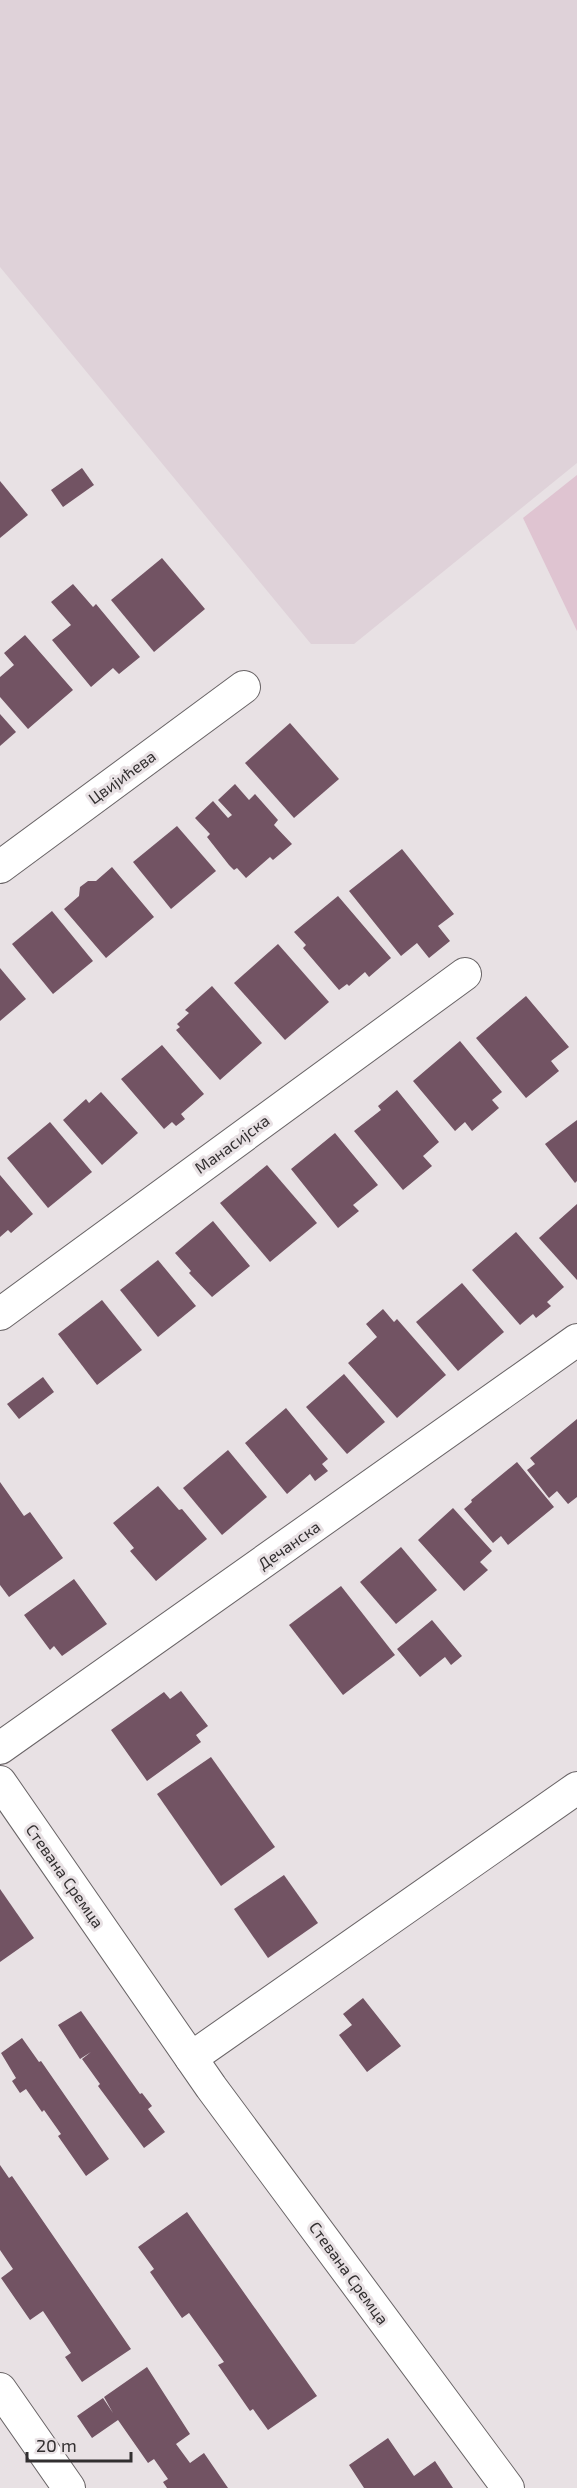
<svg xmlns="http://www.w3.org/2000/svg" width="577" height="2488" viewBox="0 0 577 2488" font-family="'Exo 2',sans-serif">
<rect width="100%" height="100%" fill="#e8e1e4"/>
<!-- built -->
<polygon fill="#dfd2d9" points="0,0 577,0 577,463 354,644 311,644 0,267"/>
<!-- green -->
<polygon fill="#dfc4d1" points="577,475 577,631 523,518"/>
<!-- building -->
<g fill="#725363">
<polygon points="82,468 94,485 63,507 51,490"/>
<polygon points="0,481 28,515 0,538"/>
<polygon points="162,558 205,609 154,652 111,600"/>
<polygon points="73,584 93,607 96,604 140,657 119,674 113,668 91,687 52,640 71,625 51,602"/>
<polygon points="25,635 73,690 28,729 0,697 0,677 14,665 4,653"/>
<polygon points="0,714 16,732 0,746"/>
<polygon points="290,723 339,779 294,818 245,763"/>
<polygon points="235,784 249,800 255,794 278,820 274,825 292,844 273,860 270,857 246,878 237,868 234,870 229,865 207,837 210,834 195,818 213,801 228,818 232,815 218,800"/>
<polygon points="177,826 216,871 171,909 133,862"/>
<polygon points="402,849 454,914 438,926 450,941 429,958 417,943 401,956 349,891"/>
<polygon points="112,867 154,917 106,958 64,909 79,896 80,887 88,881 96,881"/>
<polygon points="338,896 391,958 369,977 365,972 349,986 347,984 339,990 303,948 306,945 294,932"/>
<polygon points="52,911 93,961 53,994 12,944"/>
<polygon points="278,944 329,1002 285,1040 234,983"/>
<polygon points="0,968 26,999 0,1021"/>
<polygon points="212,986 262,1043 220,1080 176,1030 180,1027 177,1024 189,1013 185,1010"/>
<polygon points="526,996 569,1047 551,1061 559,1071 526,1098 476,1038"/>
<polygon points="460,1041 502,1092 492,1100 499,1108 472,1131 465,1122 455,1131 413,1081"/>
<polygon points="162,1045 204,1094 181,1114 185,1119 176,1126 172,1122 164,1129 121,1079"/>
<polygon points="397,1090 439,1142 423,1156 432,1166 403,1190 354,1131 381,1110 378,1106"/>
<polygon points="101,1092 138,1133 102,1165 63,1120 86,1099 89,1103"/>
<polygon points="577,1120 577,1181 575,1183 545,1144"/>
<polygon points="50,1122 92,1172 48,1208 7,1158"/>
<polygon points="335,1133 378,1185 353,1205 359,1211 338,1228 291,1169"/>
<polygon points="267,1165 317,1223 270,1262 220,1203"/>
<polygon points="0,1175 33,1214 11,1233 8,1230 0,1237"/>
<polygon points="577,1204 577,1280 539,1238"/>
<polygon points="213,1221 250,1266 212,1297 189,1273 191,1271 175,1253"/>
<polygon points="516,1232 564,1287 547,1302 551,1306 536,1318 533,1314 520,1325 472,1270"/>
<polygon points="158,1260 196,1306 158,1337 120,1290"/>
<polygon points="462,1283 504,1332 458,1371 416,1322"/>
<polygon points="102,1300 142,1350 97,1385 58,1334"/>
<polygon points="383,1309 394,1322 397,1319 446,1375 397,1418 348,1363 377,1337 366,1324"/>
<polygon points="344,1374 385,1422 347,1454 306,1407"/>
<polygon points="43,1377 54,1392 19,1419 7,1404"/>
<polygon points="286,1408 328,1459 322,1464 328,1471 315,1481 310,1474 287,1494 245,1443"/>
<polygon points="577,1419 577,1497 568,1504 557,1491 549,1498 527,1470 535,1464 530,1458"/>
<polygon points="228,1450 267,1497 222,1535 183,1488"/>
<polygon points="517,1462 554,1507 508,1545 501,1536 493,1543 464,1509 472,1502 471,1500"/>
<polygon points="0,1482 24,1516 30,1512 63,1558 9,1597 0,1585"/>
<polygon points="158,1486 179,1510 182,1509 207,1539 156,1581 130,1551 134,1548 113,1523"/>
<polygon points="453,1508 492,1551 480,1562 488,1570 464,1591 418,1540"/>
<polygon points="401,1547 437,1590 396,1624 360,1582"/>
<polygon points="74,1579 107,1624 62,1656 54,1646 50,1650 24,1615"/>
<polygon points="341,1586 395,1655 343,1695 289,1625"/>
<polygon points="432,1620 462,1656 451,1665 445,1657 420,1677 397,1649"/>
<polygon points="181,1691 208,1726 196,1735 201,1742 147,1781 111,1730 164,1692 170,1699"/>
<polygon points="211,1757 275,1847 221,1886 157,1794"/>
<polygon points="284,1875 318,1923 268,1958 234,1909"/>
<polygon points="0,1889 34,1938 0,1962"/>
<polygon points="363,1998 401,2046 367,2072 339,2035 352,2025 343,2014"/>
<polygon points="81,2011 140,2094 142,2093 152,2106 148,2109 165,2132 144,2148 98,2086 100,2084 82,2059 91,2052 80,2059 58,2025"/>
<polygon points="22,2038 39,2062 41,2061 109,2159 86,2176 58,2136 61,2134 44,2110 42,2112 26,2089 20,2093 12,2081 16,2078 1,2053"/>
<polygon points="0,2165 9,2178 12,2176 131,2349 82,2382 65,2357 71,2353 43,2311 30,2320 1,2278 13,2269 0,2250"/>
<polygon points="187,2212 317,2396 268,2430 253,2409 250,2411 218,2365 224,2362 189,2313 182,2318 150,2272 154,2269 138,2247"/>
<polygon points="147,2367 190,2434 176,2444 190,2463 204,2453 228,2488 167,2488 163,2482 168,2479 154,2459 148,2463 118,2420 92,2438 77,2416 103,2398 113,2413 104,2397"/>
<polygon points="388,2438 414,2476 435,2461 453,2488 364,2488 349,2465"/>
</g>
<g fill="none" stroke-linecap="round" stroke-linejoin="round">
<defs>
<g id="minor">
<polyline points="0,867 244,687"/>
<polyline points="0,1314 465,974"/>
<polyline points="0,1748 577,1340"/>
<polyline points="0,1782 211,2087 508,2488"/>
<polyline points="191,2058 577,1788"/>
<polyline points="0,2389 69,2488"/>
</g>
</defs>
<!-- minor casing -->
<use href="#minor" stroke="#696466" stroke-width="34"/>
<!-- minor -->
<use href="#minor" stroke="#fff" stroke-width="32"/>
</g>
<g text-anchor="middle" stroke-width="6" stroke-linejoin="round" paint-order="stroke">
<!-- street labels -->
<g font-size="16" fill="#322f30" stroke="#e8e1e4">
<text transform="translate(122 777) rotate(-36)" y="6">Цвијићева</text>
<text transform="translate(232 1144) rotate(-36)" y="6">Манасијска</text>
<text transform="translate(289 1545) rotate(-35)" y="6">Дечанска</text>
<text transform="translate(65 1876) rotate(55)" y="6">Стевана Сремца</text>
<text transform="translate(349 2273) rotate(54)" y="6">Стевана Сремца</text>
</g>
</g>
<!-- scale -->
<path d="M27 2452v9h104v-9" fill="none" stroke="#322f30" stroke-width="3"/>
<text x="36" y="2452" font-size="18" fill="#322f30" stroke="#e8e1e4" stroke-width="4.5" paint-order="stroke">20 m</text>
</svg>
